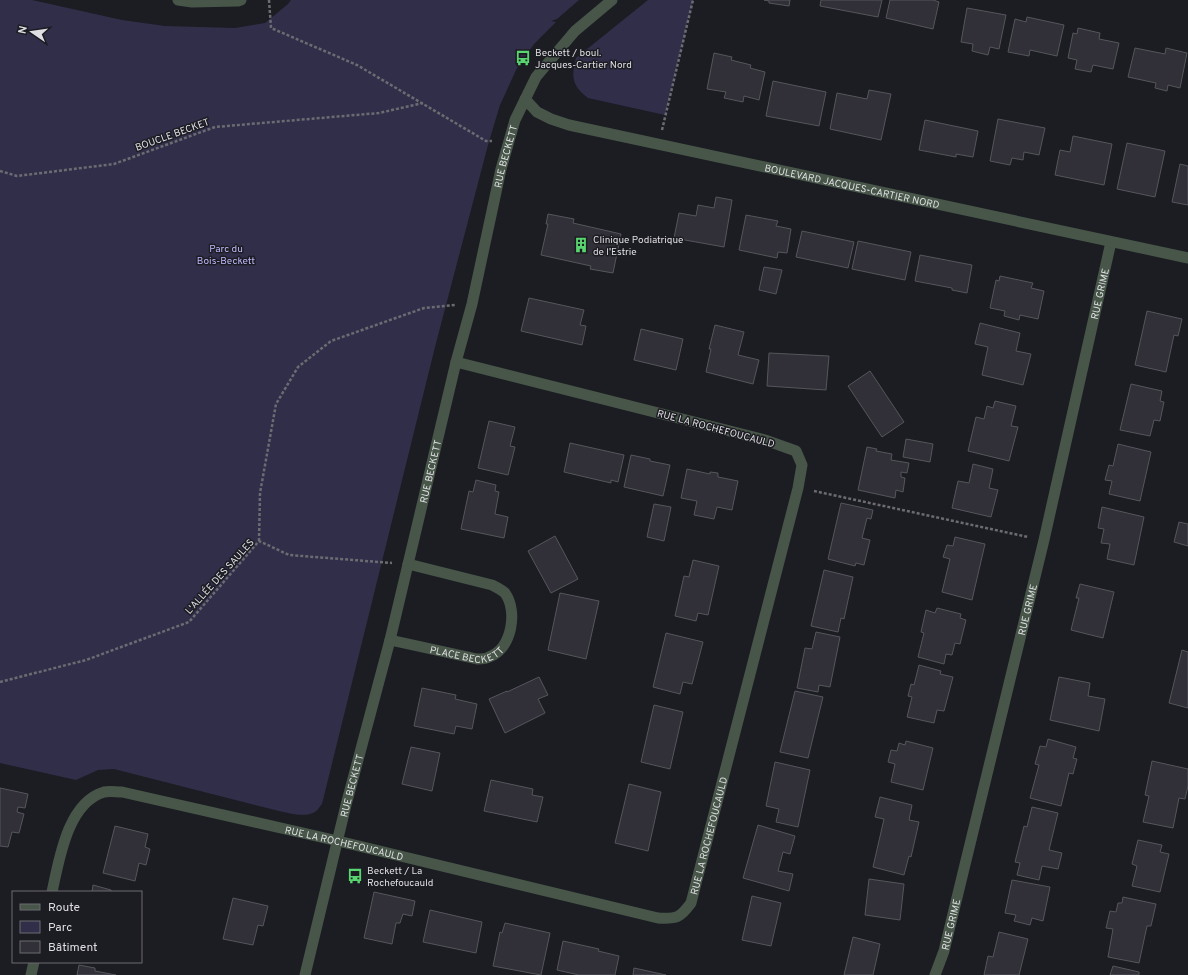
<svg xmlns="http://www.w3.org/2000/svg" width="1188" height="975" viewBox="0 0 1188 975" font-family="Overpass,sans-serif">
<rect width="100%" height="100%" fill="#1c1c23"/>
<!-- green -->
<g fill="#312e4a">
<path d="M0,0h32l90,20 43,6 70,2 30,-5 23,-19 3,-4h288l-22,19 -6,2 5,1 -22,22 -18,26 -16,35 -12,40 -53,202 -113,457c-2,2 -4,6 -7,8 -10,6 -26,1 -36,-1l-165,-42 -16,1 -22,10 -76,-17z"/>
<path d="M648,0h45l-28,115 -77,-17c-16,-12 -17,-21 -12,-40z"/>
</g>
<!-- building -->
<g fill="#313038" stroke="#55555c">
<polygon points="764,0 790,0 789,6 769,3 769,1"/>
<polygon points="821,0 882,0 878,17 820,6"/>
<polygon points="890,0 933,0 939,2 933,29 886,18"/>
<polygon points="967,8 1006,15 999,49 990,47 988,55 972,51 973,44 961,42"/>
<polygon points="1027,17 1064,25 1057,56 1030,50 1029,56 1008,52 1015,19 1026,22"/>
<polygon points="1078,28 1100,33 1099,39 1119,43 1113,69 1093,65 1091,72 1075,69 1077,60 1068,58 1073,33 1077,34"/>
<polygon points="1135,48 1165,54 1166,48 1187,53 1180,88 1168,85 1167,91 1155,88 1156,83 1128,77"/>
<polygon points="714,53 732,57 731,60 751,65 750,68 765,72 759,100 744,96 743,102 724,98 726,92 707,89"/>
<polygon points="773,81 826,92 819,126 766,116"/>
<polygon points="869,90 891,94 881,140 830,129 837,93 867,99"/>
<polygon points="998,119 1045,128 1039,155 1024,152 1023,160 1012,158 1010,165 990,161"/>
<polygon points="925,120 978,131 973,157 956,154 956,157 919,150"/>
<polygon points="1073,136 1112,144 1104,185 1055,175 1060,150 1070,152"/>
<polygon points="1127,143 1165,151 1155,197 1117,189"/>
<polygon points="1180,164 1188,166 1188,205 1172,202"/>
<polygon points="716,197 732,200 724,247 674,238 679,213 696,216 698,205 714,208"/>
<polygon points="548,214 574,219 573,223 621,234 613,273 590,269 591,266 541,255 548,224 546,224"/>
<polygon points="746,215 778,221 776,226 791,229 787,253 778,252 777,258 739,250"/>
<polygon points="802,231 854,242 848,268 796,257"/>
<polygon points="858,241 911,252 905,280 852,269"/>
<polygon points="920,255 972,265 967,293 952,290 952,288 915,281"/>
<polygon points="764,267 782,270 776,294 759,290"/>
<polygon points="1000,276 1033,283 1031,288 1044,291 1038,319 1020,315 1019,320 1004,316 1005,311 990,308 996,280 999,281"/>
<polygon points="529,298 584,310 580,325 586,326 582,345 521,331"/>
<polygon points="1147,311 1182,319 1178,336 1174,335 1166,372 1135,365"/>
<polygon points="980,323 1020,333 1016,351 1031,354 1023,385 982,375 988,347 975,344"/>
<polygon points="715,325 744,332 738,355 759,360 753,384 706,372 711,349 709,349"/>
<polygon points="641,329 683,339 676,370 634,360"/>
<polygon points="769,353 829,356 826,390 767,386"/>
<polygon points="870,371 904,422 882,437 848,386"/>
<polygon points="1131,384 1162,391 1160,401 1164,402 1160,421 1154,420 1150,436 1120,430"/>
<polygon points="995,401 1016,406 1011,426 1018,427 1009,461 968,451 976,417 984,419 987,406 993,408"/>
<polygon points="489,421 515,427 510,446 515,447 508,475 478,468"/>
<polygon points="906,439 933,444 930,462 903,457"/>
<polygon points="570,443 624,455 618,482 611,480 611,483 564,472"/>
<polygon points="1118,444 1151,452 1140,501 1109,494 1112,481 1105,480 1109,465 1113,466"/>
<polygon points="867,447 877,449 876,451 892,454 891,460 909,463 907,473 901,472 901,477 905,478 903,492 896,490 895,498 858,490"/>
<polygon points="631,455 650,459 650,461 670,465 663,496 624,487"/>
<polygon points="973,464 993,469 989,488 998,490 991,517 952,508 958,481 969,483"/>
<polygon points="687,469 710,474 710,472 718,473 718,477 738,481 732,510 717,507 714,519 694,515 697,501 681,498"/>
<polygon points="476,480 496,485 495,491 499,492 495,514 508,517 504,538 461,529 469,491 473,492"/>
<polygon points="841,503 873,510 871,519 867,518 862,538 870,540 864,565 856,563 855,566 828,559"/>
<polygon points="654,504 671,507 664,541 647,537"/>
<polygon points="1102,507 1144,517 1134,565 1107,559 1110,544 1101,543 1104,529 1098,528"/>
<polygon points="1179,522 1188,524 1188,546 1174,542"/>
<polygon points="555,536 578,579 551,593 528,551"/>
<polygon points="955,537 985,544 972,600 942,592 950,559 943,557 947,545 953,546"/>
<polygon points="693,560 719,566 708,615 698,613 696,621 675,616 684,576 689,577"/>
<polygon points="824,570 853,577 844,619 841,618 838,632 811,626"/>
<polygon points="1080,584 1114,592 1103,638 1071,630 1079,598 1076,598"/>
<polygon points="560,593 599,601 586,659 548,650"/>
<polygon points="937,608 961,614 960,618 966,620 960,644 955,643 952,655 946,654 944,664 918,657 924,633 921,632 926,610 935,613"/>
<polygon points="816,632 840,637 830,687 819,685 818,692 797,688 805,648 812,649"/>
<polygon points="666,633 703,642 692,684 683,682 680,694 653,687"/>
<polygon points="1182,650 1188,652 1188,708 1169,703"/>
<polygon points="919,665 941,671 940,674 953,677 944,711 937,710 934,723 907,717 912,697 908,696 911,684 914,685"/>
<polygon points="539,677 548,695 538,699 545,713 505,733 489,699 507,691 507,692"/>
<polygon points="1059,677 1090,683 1088,696 1105,699 1099,731 1050,720"/>
<polygon points="422,688 456,695 455,699 477,704 472,729 456,726 454,734 414,726"/>
<polygon points="795,691 823,697 808,758 780,752"/>
<polygon points="654,705 683,712 670,769 641,762"/>
<polygon points="1048,739 1076,747 1073,758 1077,759 1073,774 1069,773 1061,806 1030,798 1039,765 1035,764 1040,746 1046,747"/>
<polygon points="906,741 933,748 923,790 891,782 895,764 888,762 891,750 897,751 899,743 905,745"/>
<polygon points="411,747 440,753 432,791 402,784"/>
<polygon points="1152,761 1188,769 1188,786 1185,799 1179,798 1173,828 1143,822 1149,796 1145,795"/>
<polygon points="775,762 810,770 798,827 776,822 779,809 766,806"/>
<polygon points="491,780 533,789 532,795 543,797 537,822 484,811"/>
<polygon points="629,784 661,792 648,851 615,843"/>
<polygon points="0,788 28,794 25,808 18,807 17,812 24,814 19,833 12,832 8,847 0,846"/>
<polygon points="880,797 912,805 909,820 919,822 911,857 909,856 904,875 873,867 884,819 875,817"/>
<polygon points="1032,807 1058,813 1049,850 1062,853 1058,869 1042,866 1039,880 1017,875 1020,863 1015,862 1024,826 1027,827"/>
<polygon points="758,825 795,836 790,854 783,852 778,871 793,874 789,891 743,878"/>
<polygon points="115,826 148,834 145,847 150,849 146,865 139,863 135,881 103,873"/>
<polygon points="1138,840 1162,845 1160,852 1169,854 1160,892 1132,886 1137,866 1132,864"/>
<polygon points="869,879 904,884 900,920 865,915"/>
<polygon points="1012,880 1050,887 1043,921 1032,918 1030,925 1014,921 1016,915 1005,913"/>
<polygon points="93,885 111,890 111,892 92,892"/>
<polygon points="374,892 415,901 412,916 403,914 400,923 396,923 392,944 364,938"/>
<polygon points="752,896 781,903 771,946 742,940"/>
<polygon points="1123,897 1156,904 1151,926 1147,926 1139,963 1108,957 1113,929 1106,928 1110,911 1116,912 1118,903 1122,903"/>
<polygon points="233,898 268,906 263,926 258,925 253,945 223,939"/>
<polygon points="430,910 482,922 476,953 423,942"/>
<polygon points="505,923 550,933 541,975 493,966 500,932 502,933"/>
<polygon points="999,932 1028,939 1019,975 984,975 988,956 993,957"/>
<polygon points="853,937 880,944 873,975 844,975"/>
<polygon points="563,941 599,949 598,951 619,956 615,975 579,975 557,970"/>
<polygon points="79,965 95,968 95,971 116,975 77,975"/>
<polygon points="1113,966 1139,972 1139,975 1110,975"/>
<polygon points="634,968 666,975 633,975"/>
</g>
<g fill="none" stroke-linecap="round" stroke-linejoin="round">
<!-- path -->
<g stroke="#6b6b71" stroke-width="2.5" stroke-dasharray="3 2" stroke-linecap="butt">
<polyline points="269,0 271,28 357,65 486,141 492,141"/>
<polyline points="662,130 693,0"/>
<polyline points="0,171 17,176 114,164 215,127 379,113 423,103"/>
<polyline points="814,491 1028,537"/>
<polyline points="259,541 260,493 276,404 298,367 331,341 424,308 455,305"/>
<polyline points="0,682 86,660 189,622 259,541 289,555 392,563"/>
</g>
<!-- minor -->
<g stroke="#475648" stroke-width="11">
<polyline points="178,0 192,2 238,1 241,0"/>
<path id="s1" d="M390,640l87,19c4,0 9,0 12,-2 23,-8 29,-46 16,-64 -3,-3 -9,-6 -13,-8l-84,-21"/>
<path id="s2" d="M52,892c7,-31 15,-89 52,-100 5,-1 12,0 18,0l216,49 320,77c19,1 22,0 33,-15l107,-415 4,-23 -6,-14 -31,-11 -309,-78"/>
<polyline points="31,975 34,962"/>
<path id="s3" d="M305,975l41,-170 44,-165 66,-278 16,-58 29,-135 14,-49 21,-43 39,-46 37,-31"/>
<path id="s4" d="M935,975l9,-24 100,-411 67,-298"/>
</g>
<!-- tertiary -->
<path stroke="#475648" stroke-width="11" id="s5" d="M525,99l12,13 14,7 18,6 619,133"/>
</g>
<!-- icons -->
<defs>
<symbol id="bus-bare" viewBox="-9 -9 18 18"><path d="M-5-6H5V4H4V6H2V4H-2V6H-4V4H-5ZM-3.5-4V0h7V-4ZM-3.5 1.2v1.5H-2V1.2ZM2 1.2v1.5H3.5V1.2Z" fill="#59d56f" stroke="#1c1c23" stroke-width="2.5" paint-order="stroke"/></symbol>
<symbol id="building-bare" viewBox="-9 -9 18 18"><path d="M-4-6H4V6H1V3H-1V6H-4ZM-2.5-4.3h1.7v1.8h-1.7ZM.8-4.3h1.7v1.8H.8ZM-2.5-1h1.7V.8h-1.7ZM.8-1h1.7V.8H.8Z" fill="#59d56f" stroke="#1c1c23" stroke-width="2.5" paint-order="stroke"/></symbol>
</defs>
<g fill-rule="evenodd">
<use href="#bus-bare" x="512" y="47" width="22" height="22"/>
<use href="#building-bare" x="570" y="234" width="22" height="22"/>
<use href="#bus-bare" x="344" y="865" width="22" height="22"/>
</g>
<g text-anchor="middle" stroke-width="3" stroke-linejoin="round" paint-order="stroke">
<!-- poi labels -->
<g font-size="10" fill="#dfdfe3" stroke="#1c1c23" text-anchor="start">
<text x="535" y="56">Beckett / boul.<tspan x="535" dy="12">Jacques-Cartier Nord</tspan></text>
<text x="593" y="243">Clinique Podiatrique<tspan x="593" dy="12">de l'Estrie</tspan></text>
<text x="367" y="874">Beckett / La<tspan x="367" dy="12">Rochefoucauld</tspan></text>
</g>
<!-- street labels -->
<g font-size="10" fill="#dfdfe3" stroke="#1c1c23">
<text transform="translate(172 134) rotate(-20)" y="4">BOUCLE BECKET</text>
<text dy="4" stroke="none"><textPath href="#s3" startOffset="843">RUE BECKETT</textPath></text>
<text dy="4" stroke="none"><textPath href="#s5" startOffset="342">BOULEVARD JACQUES-CARTIER NORD</textPath></text>
<text dy="4" stroke="none"><textPath href="#s4" startOffset="701">RUE GRIME</textPath></text>
<text transform="translate(716 428) rotate(15)" y="4">RUE LA ROCHEFOUCAULD</text>
<text dy="4" stroke="none"><textPath href="#s3" startOffset="519">RUE BECKETT</textPath></text>
<text transform="translate(219 576) rotate(-48)" y="4">L'ALLÉE DES SAULES</text>
<text dy="4" stroke="none"><textPath href="#s4" startOffset="377">RUE GRIME</textPath></text>
<text dy="4" stroke="none"><textPath href="#s1" startOffset="79">PLACE BECKETT</textPath></text>
<text dy="4" stroke="none"><textPath href="#s3" startOffset="195">RUE BECKETT</textPath></text>
<text dy="4" stroke="none"><textPath href="#s2" startOffset="795">RUE LA ROCHEFOUCAULD</textPath></text>
<text dy="4" stroke="none"><textPath href="#s2" startOffset="364">RUE LA ROCHEFOUCAULD</textPath></text>
<text dy="4" stroke="none"><textPath href="#s4" startOffset="53">RUE GRIME</textPath></text>
</g>
<!-- park labels -->
<g font-size="10" fill="#beb8fd" stroke="#1c1c23">
<text x="226" y="252">Parc du<tspan x="226" dy="12">Bois-Beckett</tspan></text>
</g>
</g>
<!-- legend -->
<rect x="12" y="891" width="130" height="72" fill="#1c1c23" stroke="#6a6a70"/>
<rect x="20" y="904" width="20" height="6" fill="#475648" stroke="#6a6a70"/>
<text x="48" y="911" font-size="12" fill="#dfdfe3">Route</text>
<rect x="20" y="921" width="20" height="12" fill="#312e4a" stroke="#6a6a70"/>
<text x="48" y="931" font-size="12" fill="#dfdfe3">Parc</text>
<rect x="20" y="941" width="20" height="12" fill="#313038" stroke="#6a6a70"/>
<text x="48" y="951" font-size="12" fill="#dfdfe3">Bâtiment</text>
<!-- north arrow -->
<g transform="translate(32 32) rotate(283)" stroke="#1c1c23" stroke-width="3" paint-order="stroke">
<path d="M0-3L7 15L0 10L-7 15Z" fill="#dfdfe3"/>
<text y="-6" font-size="11" font-weight="bold" text-anchor="middle" fill="#dfdfe3">N</text>
</g>
</svg>
